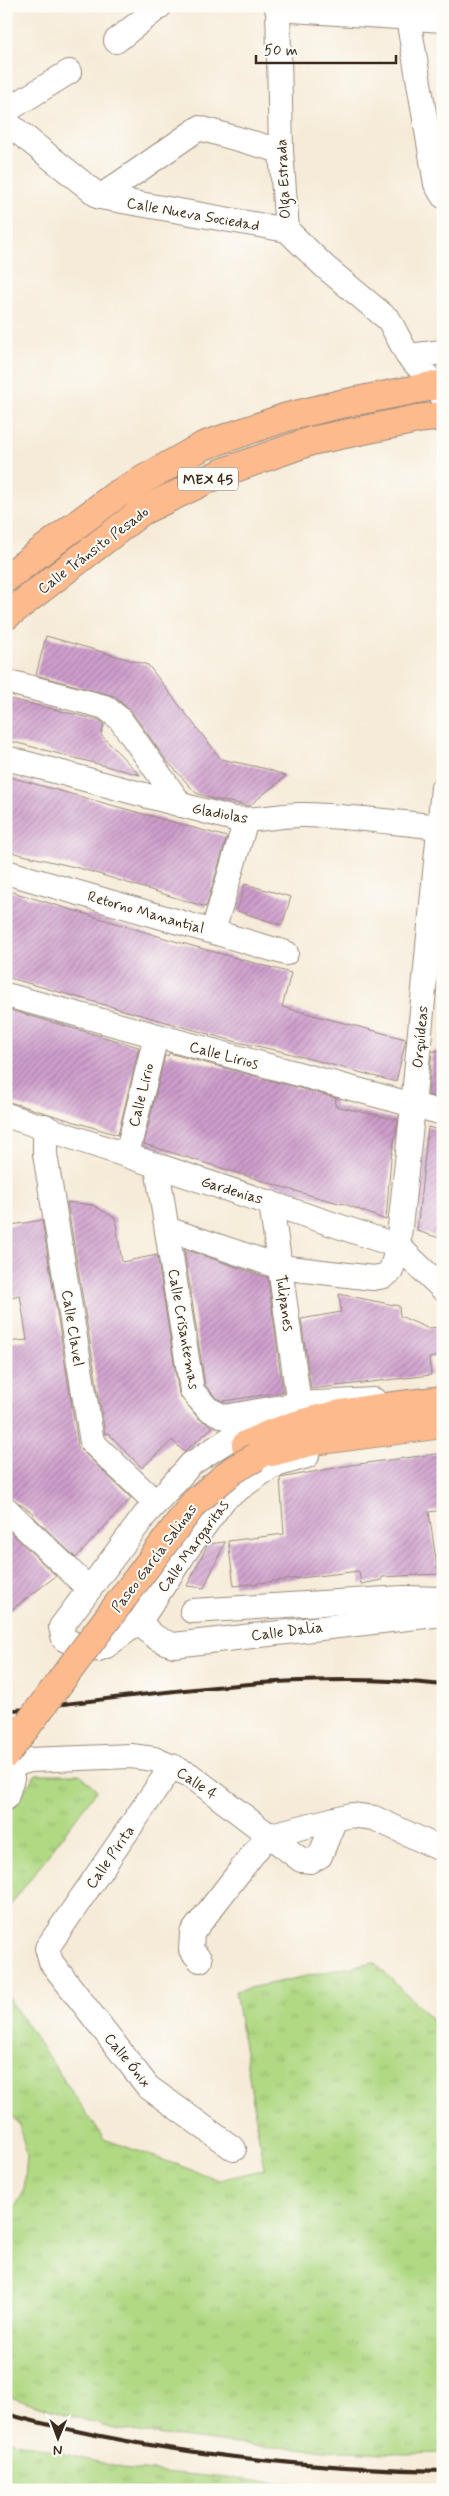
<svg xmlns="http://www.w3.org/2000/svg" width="449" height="2496" viewBox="0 0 449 2496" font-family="Mynerve,sans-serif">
<defs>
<pattern id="grass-tufts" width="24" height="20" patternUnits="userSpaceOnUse" patternTransform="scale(1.25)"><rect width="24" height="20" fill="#b0d984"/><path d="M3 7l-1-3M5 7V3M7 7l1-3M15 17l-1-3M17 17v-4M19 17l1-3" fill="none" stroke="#98ba72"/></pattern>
<pattern id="building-hatch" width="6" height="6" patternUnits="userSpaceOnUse" patternTransform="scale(1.25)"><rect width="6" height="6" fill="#ce9dcc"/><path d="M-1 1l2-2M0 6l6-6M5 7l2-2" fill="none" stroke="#a880a5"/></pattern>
</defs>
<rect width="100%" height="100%" fill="#fdfcf7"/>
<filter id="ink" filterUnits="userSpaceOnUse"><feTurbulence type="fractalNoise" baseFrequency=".02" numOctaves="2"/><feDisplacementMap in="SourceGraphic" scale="10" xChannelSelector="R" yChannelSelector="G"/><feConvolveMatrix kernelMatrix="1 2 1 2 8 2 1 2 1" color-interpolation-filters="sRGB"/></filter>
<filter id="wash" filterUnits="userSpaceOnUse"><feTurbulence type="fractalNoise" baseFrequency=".0096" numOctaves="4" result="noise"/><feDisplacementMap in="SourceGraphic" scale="20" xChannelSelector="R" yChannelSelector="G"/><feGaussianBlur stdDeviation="1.12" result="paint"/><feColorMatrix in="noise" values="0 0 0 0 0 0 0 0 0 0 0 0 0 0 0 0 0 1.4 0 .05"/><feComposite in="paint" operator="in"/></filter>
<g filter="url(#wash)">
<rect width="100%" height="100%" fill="#f6ebd8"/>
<!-- grass -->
<g fill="url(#grass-tufts)" stroke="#768251">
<polygon points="36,1774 80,1774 97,1790 6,1911 6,1814"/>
<polygon points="374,1962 443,2030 443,2453 403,2454 254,2446 114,2429 6,2396 6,2224 24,2191 27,2155 19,2125 6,2107 6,1994 104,2139 220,2180 264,2169 235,1991"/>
<polygon points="6,2439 122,2468 352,2490 6,2490"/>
</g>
<g id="blocks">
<!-- building -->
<g fill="url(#building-hatch)">
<polygon points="46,636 148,665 221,759 267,769 286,776 249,806 213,799 196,793 166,760 131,711 114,696 36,675"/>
<polygon points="6,698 99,720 104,724 101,735 140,775 6,740"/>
<polygon points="6,776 227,837 206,907 79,868 6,851"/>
<polygon points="245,884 291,897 282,925 237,911"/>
<polygon points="6,890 178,942 291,973 282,1007 406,1039 396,1082 280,1051 237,1042 6,977"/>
<polygon points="6,1009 139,1047 118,1135 6,1101"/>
<polygon points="432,1051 443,1051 443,1099 428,1095"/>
<polygon points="169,1053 336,1098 335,1106 398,1120 391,1158 386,1220 342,1203 342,1204 295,1191 144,1144 165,1055 168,1056"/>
<polygon points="428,1127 443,1131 443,1239 417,1231"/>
<polygon points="67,1202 93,1205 115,1218 122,1262 157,1255 179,1394 198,1418 213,1427 184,1452 172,1440 142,1468 108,1433 105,1434"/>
<polygon points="42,1220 78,1444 76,1445 131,1498 76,1558 32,1515 34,1514 6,1494 6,1342 27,1340 20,1295 6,1298 6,1226"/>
<polygon points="184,1249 268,1278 283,1392 224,1401 216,1398 205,1385"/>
<polygon points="339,1294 399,1306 400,1316 427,1328 443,1327 443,1356 429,1358 431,1375 311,1389 301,1319 341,1312"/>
<polygon points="443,1453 443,1510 429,1512 438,1574 382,1577 382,1580 361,1584 359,1571 234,1586 228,1541 284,1534 280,1478 351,1465"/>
<polygon points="10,1532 56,1576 6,1614 6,1535"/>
<polygon points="225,1542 204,1588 187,1586 208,1544"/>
</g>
</g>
</g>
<g filter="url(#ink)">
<use href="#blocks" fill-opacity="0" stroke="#988a7b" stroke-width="1"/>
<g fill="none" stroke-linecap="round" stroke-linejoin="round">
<defs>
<g id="minor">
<polyline points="278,6 281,151 287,230 325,267 389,320 408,356 436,385 443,398"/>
<polyline points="406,6 436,184 443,196"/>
<polyline points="277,9 443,20"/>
<polyline points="116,41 160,6"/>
<polyline points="6,111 69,72"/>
<polyline points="6,122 100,197 287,230"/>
<polyline points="100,197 199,128 281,151"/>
<polyline points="408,356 443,352"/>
<polyline points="17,684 105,707 120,719 181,805"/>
<path d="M6,758l228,61c23,3 46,-5 70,-4 47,1 92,8 139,12"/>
<polyline points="6,872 286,953"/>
<polyline points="213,931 246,820"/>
<polyline points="6,995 443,1113"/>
<polyline points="6,1115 398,1246 443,1289"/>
<polyline points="45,1126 45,1154 92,1442 156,1503"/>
<polyline points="127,1154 156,1036"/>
<polyline points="157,1167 192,1391 208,1409 225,1417 299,1404 374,1400"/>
<polyline points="271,1203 299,1404"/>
<polyline points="167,1229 280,1267 373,1278 384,1276 391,1271 398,1246 413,1106 443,788"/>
<polyline points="287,1416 245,1429 191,1464 145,1515 61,1627 64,1639 87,1650 98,1649 106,1646 140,1621 186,1551 225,1498 272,1466 307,1456"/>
<polyline points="6,1509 89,1589"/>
<polyline points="192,1611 403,1598 443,1599"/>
<path d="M140,1621c10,14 17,19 34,24l269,-31"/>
<polyline points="172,1766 47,1948 51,1962 148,2087 234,2149"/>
<polyline points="6,1767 30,1760 131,1756 154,1759 190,1775 301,1860 311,1861 320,1856 335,1819"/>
<polyline points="6,1767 12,1778 6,1798"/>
<polyline points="200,1960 191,1950 192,1933 267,1836 351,1815 374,1818 443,1850"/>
</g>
<g id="major">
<polyline points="6,578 116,495 203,446 287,417 336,405 443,384"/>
<polyline points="6,616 142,511 221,473 311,441 417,419 443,416"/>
<path d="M246,1445c60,-31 131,-37 197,-45"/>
<polyline points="272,1452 314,1441 443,1424"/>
</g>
</defs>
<!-- minor casing -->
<use href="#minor" stroke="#988a7b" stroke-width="26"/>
<!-- major casing -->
<use href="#major" stroke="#988a7b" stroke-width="30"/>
<!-- minor -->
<use href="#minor" stroke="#fff" stroke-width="24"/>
<!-- major -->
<use href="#major" stroke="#fcba8d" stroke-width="28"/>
<!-- rail -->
<g stroke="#3b2a1e" stroke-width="4">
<path d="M6,1711c144,-16 292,-42 437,-26"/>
<path d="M6,2414c141,38 291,54 437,57"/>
</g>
<defs>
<polyline id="major-bridge" points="6,1754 194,1503 233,1470 256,1457"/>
</defs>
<!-- major-bridge casing -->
<use href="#major-bridge" stroke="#988a7b" stroke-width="30" stroke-linecap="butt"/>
<!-- major-bridge -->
<use href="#major-bridge" stroke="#fcba8d" stroke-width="28"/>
</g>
</g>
<g text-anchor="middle" stroke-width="4" stroke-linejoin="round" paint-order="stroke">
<!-- shield labels -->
<rect fill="#fdfcf7" stroke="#75695f" stroke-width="1" x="178" y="467.5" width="60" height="23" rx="4"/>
<g font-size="14" font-weight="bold" fill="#3b2a1e">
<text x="208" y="484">MEX 45</text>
</g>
<!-- street labels -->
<g font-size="15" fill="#3b2a1e" stroke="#fdfcf7">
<text transform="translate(283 179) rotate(-93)" y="5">Olga Estrada</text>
<text transform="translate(193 214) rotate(10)" y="5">Calle Nueva Sociedad</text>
<text transform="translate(93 550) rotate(-37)" y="5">Calle Tránsito Pesado</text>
<text transform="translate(220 813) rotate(11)" y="5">Gladiolas</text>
<text transform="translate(146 912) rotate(16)" y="5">Retorno Manantial</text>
<text transform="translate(420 1037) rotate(-85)" y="5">Orquídeas</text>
<text transform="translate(224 1055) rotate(15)" y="5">Calle Lirios</text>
<text transform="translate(141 1095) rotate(-76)" y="5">Calle Lirio</text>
<text transform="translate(232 1190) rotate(17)" y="5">Gardenias</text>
<text transform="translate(285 1303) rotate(82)" y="5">Tulipanes</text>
<text transform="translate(73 1328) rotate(81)" y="5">Calle Clavel</text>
<text transform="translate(184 1329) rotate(80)" y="5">Calle Crisantemas</text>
<text transform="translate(193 1546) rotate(-54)" y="5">Calle Margaritas</text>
<text transform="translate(154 1558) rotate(-53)" y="5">Paseo García Salinas</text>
<text transform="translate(287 1631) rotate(-7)" y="5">Calle Dalia</text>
<text transform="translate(197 1783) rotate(34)" y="5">Calle 4</text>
<text transform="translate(110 1857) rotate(-55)" y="5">Calle Pirita</text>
<text transform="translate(128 2060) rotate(51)" y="5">Calle Ónix</text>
</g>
</g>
<!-- margin -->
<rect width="449" height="2496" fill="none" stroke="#fdfcf7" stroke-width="25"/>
<!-- north arrow -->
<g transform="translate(58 2438) rotate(181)" stroke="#fdfcf7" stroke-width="4" paint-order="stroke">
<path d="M0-4L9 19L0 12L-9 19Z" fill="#3b2a1e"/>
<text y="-8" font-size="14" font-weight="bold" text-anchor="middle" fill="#3b2a1e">N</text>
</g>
<!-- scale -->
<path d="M256 55v8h140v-8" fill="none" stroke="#3b2a1e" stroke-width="2.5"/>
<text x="264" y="55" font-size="15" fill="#3b2a1e" stroke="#fdfcf7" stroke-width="4" paint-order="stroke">50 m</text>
</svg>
